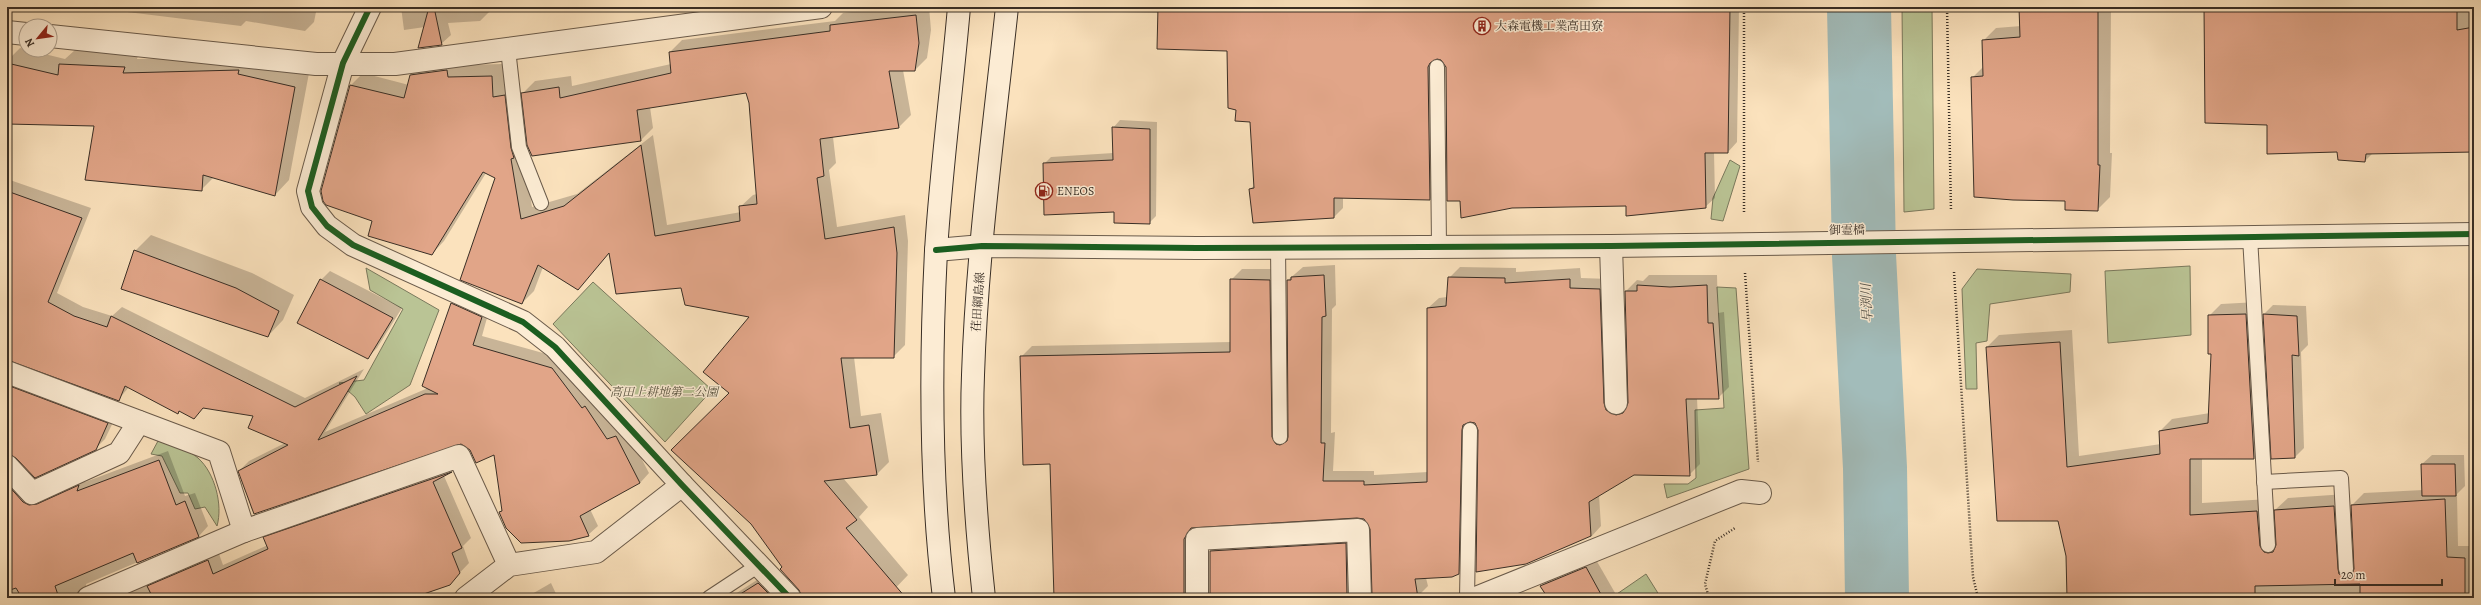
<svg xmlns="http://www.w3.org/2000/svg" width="2481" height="605" viewBox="0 0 2481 605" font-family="Alegreya,'Noto Serif JP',serif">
<rect width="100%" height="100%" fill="#fbe2bd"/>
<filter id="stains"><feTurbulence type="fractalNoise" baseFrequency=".005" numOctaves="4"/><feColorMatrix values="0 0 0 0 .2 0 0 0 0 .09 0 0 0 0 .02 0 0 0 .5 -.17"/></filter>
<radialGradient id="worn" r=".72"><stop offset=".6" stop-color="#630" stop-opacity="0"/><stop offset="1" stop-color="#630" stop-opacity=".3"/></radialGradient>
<!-- green -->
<g fill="#bac495" stroke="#7a795d">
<polygon points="1902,7 1932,7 1934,209 1904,212"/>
<polygon points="1730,160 1740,166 1723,221 1711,219 1713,198"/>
<polygon points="2190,266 2191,335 2108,343 2105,271"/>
<polygon points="366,268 439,310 410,385 366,414 355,397 339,383 364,380 403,309 370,290"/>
<polygon points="1977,269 2071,274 2070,292 1990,304 1987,341 1976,343 1977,389 1966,389 1962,289"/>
<polygon points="593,282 712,390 665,442 553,324"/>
<polygon points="1717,287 1736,288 1749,469 1667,498 1664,484 1688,484 1696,478 1695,410 1724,408"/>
<path d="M158,441c13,4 30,8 40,17 17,15 25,47 19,68l-12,-19 -10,2 -7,-16h-8l-18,-37 -11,-2z"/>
<polygon points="1646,574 1661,598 1616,598 1614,596"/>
</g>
<!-- shadow -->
<g fill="#0003">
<polygon points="119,7 317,7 314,22 305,31 246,21 241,26 119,11"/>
<polygon points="401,7 489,7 490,11 480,21 448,23 451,35 441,44 425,27 404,30"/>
<polygon points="894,7 929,7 931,30 927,58 915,70 903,70 911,115 899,127 833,137 836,163 829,170 837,227 905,215 908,241 905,345 893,357 854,357 861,416 881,413 889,462 877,474 843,478 868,507 859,517 908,575 886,598 800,598 802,597 800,589 783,567 730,392 751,316 682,287 610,252 578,289 543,267 534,291 522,303 461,279 497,178 486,173 444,241 432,254 373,220 351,85 363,73 409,85 411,75 424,63 460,65 503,64 505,85 516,84 523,148 532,207 577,194 653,135 667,225 741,212 740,207 753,195 757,194 750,103 747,92 650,107 653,128 641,140 532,155 523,93 535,81 571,76 572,86 671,64 670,52 682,40 835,21 843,13"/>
<polygon points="1078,7 1739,7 1737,142 1728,152 1714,152 1715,198 1705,207 1627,205 1446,67 1442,59 1438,58 1439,190 1430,199 1343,197 1343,208 1334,217 1250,189 1255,185 1251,121 1237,109 1228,50 1159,13 1078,11"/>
<polygon points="2020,7 2111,7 2110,153 2112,153 2110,197 2097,210 2066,200 1972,78 1984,66 1983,41 1996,28 2021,26"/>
<polygon points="2205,7 2474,7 2474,208 2472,208 2471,151 2373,153 2365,161 2268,124"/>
<polygon points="20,48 65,59 75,50 139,53 137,59 253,56 309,73 289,180 275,195 214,177 201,190 95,125 7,121 7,61"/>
<polygon points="1120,120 1157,122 1156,216 1149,223 1115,211 1044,164 1051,157 1113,153 1113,128"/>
<polygon points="7,179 91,208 57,293 83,307 112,316 122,307 305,398 364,369 325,432 428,388 452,304 461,294 490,307 482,336 561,358 625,427 649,473 640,483 590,509 598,526 588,535 500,513 503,509 495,453 471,450 461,443 239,471 249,461 285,443 254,415 204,407 194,418 180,411 178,413 129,387 118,400 7,360"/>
<polygon points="151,235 252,273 294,295 283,320 268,336 135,251"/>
<polygon points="1335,265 1336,305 1332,309 1331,433 1335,432 1333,471 1374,471 1374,475 1428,472 1428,308 1439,298 1447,297 1449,278 1460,267 1516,268 1516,272 1580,268 1581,278 1610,279 1616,399 1627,405 1626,291 1637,280 1643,281 1649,275 1717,275 1718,313 1724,312 1729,387 1718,398 1697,398 1700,464 1689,475 1634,474 1599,495 1601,526 1591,537 1586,531 1573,544 1526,563 1480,430 1475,422 1472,421 1469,562 1458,573 1426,578 1428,586 1417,597 1373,598 1371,529 1364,518 1196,526 1195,587 1201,598 1055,598 1051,463 1021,357 1032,346 1231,342 1231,280 1242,269 1280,269 1286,434 1289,435 1288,280 1303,267"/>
<polygon points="330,271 402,308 377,348 368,357 321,280"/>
<polygon points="2258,302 2266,446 2254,458 2202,458 2202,503 2269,499 2271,534 2277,543 2275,510 2288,498 2346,494 2351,562 2355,564 2352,505 2364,493 2423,490 2422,464 2432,455 2464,455 2465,486 2457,494 2458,546 2474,546 2474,598 2030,598 2068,596 2067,556 2059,520 1987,347 1999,335 2072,330 2079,456 2161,444 2160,431 2172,419 2210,413 2212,353 2209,316 2221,304"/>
<polygon points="2273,305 2306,306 2308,345 2301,352 2304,448 2295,457 2264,314"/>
<polygon points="7,368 117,414 105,439 95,449 7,454"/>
<polygon points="168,451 185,496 195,493 208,526 199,536 86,584 86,594 92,598 7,598 7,465 32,492 87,477 85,482"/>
<polygon points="459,465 452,472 444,476 471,538 463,546 469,563 449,584 428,593 429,598 109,598 218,551 223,565 268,545 265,538 274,528"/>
<polygon points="1356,533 1364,598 1210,598 1210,551 1221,541"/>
<polygon points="1595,558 1618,598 1549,598 1541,586 1551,576"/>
<polygon points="771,571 798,598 729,598"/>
<polygon points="551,583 558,598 525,598"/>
</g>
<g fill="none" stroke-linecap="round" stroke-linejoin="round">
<!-- river -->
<polyline stroke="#a2bcba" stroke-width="64" points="1859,7 1864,255 1875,468 1877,598"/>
</g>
<!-- building -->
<g fill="#e1a588" stroke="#392e25">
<polygon points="429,7 434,7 442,45 418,48"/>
<polygon points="1158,7 1730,7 1728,153 1705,153 1706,208 1626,216 1626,206 1512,208 1461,218 1460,201 1447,201 1446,67 1441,60 1437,59 1430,63 1428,67 1430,200 1334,198 1334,218 1253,223 1249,189 1254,188 1250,122 1235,121 1236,110 1228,108 1227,51 1157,49"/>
<polygon points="2019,7 2098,7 2098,165 2100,165 2098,211 2065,210 2065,201 2013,200 1974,197 1971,77 1983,76 1982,40 2020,37"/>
<polygon points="2204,7 2457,7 2457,30 2474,27 2474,152 2366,154 2365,162 2338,160 2337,152 2267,154 2267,125 2205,123"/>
<polygon points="916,15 919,43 915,71 889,71 899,128 820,139 824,176 817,178 825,239 894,227 897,253 894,358 841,358 850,428 869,425 877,475 824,481 857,520 846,528 906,598 802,598 799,590 780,569 782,567 751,524 671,450 729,393 703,372 749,317 685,305 681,288 616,294 609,253 578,290 538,265 522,304 460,280 495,178 483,172 432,255 368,236 372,221 326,205 323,201 321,191 350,85 404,98 410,75 447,70 448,77 492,76 493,97 505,95 511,148 514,158 511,159 521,219 564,206 641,145 655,236 740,221 739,206 757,204 749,103 746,93 637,110 641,141 532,156 527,145 521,93 559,87 560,98 671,73 669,52 830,31 830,25"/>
<polygon points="7,63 58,75 59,64 125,67 123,73 239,70 238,74 295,87 275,196 203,175 202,191 85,180 94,126 7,124"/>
<polygon points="1112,127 1150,129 1150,224 1114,223 1114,212 1044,215 1043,163 1113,160"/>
<polygon points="7,191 82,218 48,302 74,316 107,327 111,316 295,407 357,376 318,440 425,394 438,394 422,386 451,303 482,317 473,345 552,368 582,408 585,406 607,439 616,436 640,483 580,516 589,536 569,541 521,543 506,528 499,512 502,511 494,455 476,463 470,450 461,444 254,514 238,471 288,445 248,428 253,416 203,408 194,419 179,411 178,414 125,386 119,401 7,360"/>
<polygon points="134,250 236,288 279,311 268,337 121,289"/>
<polygon points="1324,275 1326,316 1322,317 1321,443 1325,443 1323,481 1364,481 1364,485 1427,482 1427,308 1446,306 1448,277 1505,278 1505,283 1570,279 1570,288 1600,289 1604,403 1606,410 1616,415 1623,413 1628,403 1625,291 1637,291 1637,285 1670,287 1707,285 1708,323 1713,323 1719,399 1686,399 1690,476 1634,475 1589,502 1591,536 1526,564 1476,572 1478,430 1475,423 1470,422 1463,425 1462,430 1459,574 1452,577 1415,579 1418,598 1384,598 1383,595 1372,595 1370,529 1364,519 1357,518 1191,528 1184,539 1184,598 1054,598 1050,464 1023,465 1020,356 1230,352 1230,279 1270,280 1272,437 1276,444 1280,445 1287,441 1288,437 1287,280 1291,280 1291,277"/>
<polygon points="320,279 393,318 368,359 297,323"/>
<polygon points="2246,314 2254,459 2190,459 2190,515 2257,511 2260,546 2264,552 2268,553 2273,552 2276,545 2274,510 2334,506 2338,569 2339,574 2346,577 2351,576 2354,569 2351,505 2445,499 2447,557 2465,558 2465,598 2360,598 2360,584 2255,586 2255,598 2067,598 2066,556 2058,521 1997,521 1986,347 2060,342 2067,467 2160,454 2159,431 2208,423 2211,354 2208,354 2208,315"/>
<polygon points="2263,314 2297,316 2299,356 2292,355 2295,458 2271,459"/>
<polygon points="7,385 108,423 96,450 35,478 16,458 7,454"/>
<polygon points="159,460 176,505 185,501 199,537 137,563 133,553 55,586 59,598 22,598 16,588 7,591 7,484 23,502 29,505 37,504 79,485 77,491"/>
<polygon points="2421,464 2455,464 2456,496 2422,496"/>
<polygon points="452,472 433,482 462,548 452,553 460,573 450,585 412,598 153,598 147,586 208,560 213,574 268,549 263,537"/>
<polygon points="1346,543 1347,596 1210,598 1210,551"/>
<polygon points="1586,567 1603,598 1548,598 1540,586"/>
<polygon points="758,583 773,598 734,598"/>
</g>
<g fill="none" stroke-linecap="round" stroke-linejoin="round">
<defs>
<g id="service">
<polyline points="508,49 519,147 541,203"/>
<polyline points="1437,67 1439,245"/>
<polyline points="2250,237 2268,545"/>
<polyline points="1278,247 1280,437"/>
<polyline points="2264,482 2341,478 2346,569"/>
<polyline points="709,598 759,565"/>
<polyline points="1467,598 1470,430"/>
</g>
<g id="minor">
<polyline points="370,7 343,63 308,191 312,207 327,226 353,245 523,322 555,347 682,485 790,598"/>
<polyline points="1611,246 1616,403"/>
<polyline points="936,250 982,246 1197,248 1611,246 2474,234"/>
<polyline points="7,372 219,452 244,531"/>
<polyline points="7,466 32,493 119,453 139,422"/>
<polyline points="88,598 244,531 459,456 509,565"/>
<polyline points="466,598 509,565 596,552 682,485"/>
<polyline points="1197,598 1197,539 1358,530 1360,598"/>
<polyline points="1476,598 1741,491 1760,493"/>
</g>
<g id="tertiary">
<polyline points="7,32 26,34"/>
<polyline points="50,36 316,64 395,64 821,7"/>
</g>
<g id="secondary">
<path d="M944,598c-14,-115 -14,-231 -8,-347 5,-81 16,-163 23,-244"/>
<path d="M984,598c-8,-74 -14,-149 -11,-223 4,-123 21,-246 34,-368"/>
</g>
</defs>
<!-- service casing -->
<use href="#service" stroke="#6a5b4b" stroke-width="16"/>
<!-- minor casing -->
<use href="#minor" stroke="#6a5b4b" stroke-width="24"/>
<!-- tertiary casing -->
<use href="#tertiary" stroke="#6a5b4b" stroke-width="24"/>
<!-- secondary casing -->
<use href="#secondary" stroke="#392e25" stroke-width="24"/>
<!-- path -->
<g stroke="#392e25" stroke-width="2.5" stroke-dasharray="1 2" stroke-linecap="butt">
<polyline points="1744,7 1744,214"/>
<polyline points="1947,7 1951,211"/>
<polyline points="1954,272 1973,577 1978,598"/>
<polyline points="1745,273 1758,462"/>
<polyline points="1709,598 1705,584 1715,541 1735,528"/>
</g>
<!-- service -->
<use href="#service" stroke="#fcecd4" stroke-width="14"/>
<!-- minor -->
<use href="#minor" stroke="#fcecd4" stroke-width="22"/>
<!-- tertiary -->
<use href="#tertiary" stroke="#fcecd4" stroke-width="22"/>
<!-- secondary -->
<use href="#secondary" stroke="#fcecd4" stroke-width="22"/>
<defs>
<g id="cycleway">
<polyline points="370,7 343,63 308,191 312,207 327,226 353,245 523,322 555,347 682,485 790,598"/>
<polyline points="936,250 982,246 1197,248 1611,246 2474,234"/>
</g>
</defs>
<!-- cycleway casing -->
<use href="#cycleway" stroke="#fcecd4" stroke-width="8"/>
<!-- cycleway -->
<use href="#cycleway" stroke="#1b5e20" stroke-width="6"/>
</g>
<!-- icons -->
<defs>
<symbol id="building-ring" viewBox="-11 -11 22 22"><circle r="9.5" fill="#fcecd4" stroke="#8f2418" stroke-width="1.5"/><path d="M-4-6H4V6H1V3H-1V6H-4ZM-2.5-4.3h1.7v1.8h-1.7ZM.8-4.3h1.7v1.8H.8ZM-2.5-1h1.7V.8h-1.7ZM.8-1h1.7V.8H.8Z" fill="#8f2418"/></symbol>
<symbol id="fuel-ring" viewBox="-11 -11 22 22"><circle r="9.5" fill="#fcecd4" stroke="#8f2418" stroke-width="1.5"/><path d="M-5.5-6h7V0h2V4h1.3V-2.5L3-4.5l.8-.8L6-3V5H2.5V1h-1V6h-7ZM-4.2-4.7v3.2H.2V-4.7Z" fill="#8f2418"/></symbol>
</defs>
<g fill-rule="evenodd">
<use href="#building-ring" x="1472" y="16" width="20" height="20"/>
<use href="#fuel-ring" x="1034" y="181" width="20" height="20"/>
</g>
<g text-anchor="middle" stroke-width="3" stroke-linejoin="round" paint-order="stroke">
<!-- poi labels -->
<g font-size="12" fill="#392e25" stroke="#fcecd4" text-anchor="start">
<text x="1495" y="30">大森電機工業高田寮</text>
<text x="1057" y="195">ENEOS</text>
</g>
<!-- street labels -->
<g font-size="12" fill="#392e25" stroke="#fcecd4">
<text transform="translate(1847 230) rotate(-1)" y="4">御霊橋</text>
<text transform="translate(978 302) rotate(-86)" y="4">荏田綱島線</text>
</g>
<!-- park labels -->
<g font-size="12" font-style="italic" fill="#595441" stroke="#fcecd4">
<text x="664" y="396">高田上耕地第二公園</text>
</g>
<!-- water labels -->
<g font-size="13" font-style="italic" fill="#53524a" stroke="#fcecd4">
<text transform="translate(1866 303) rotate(-93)" y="5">早渕川</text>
</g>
</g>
<!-- margin -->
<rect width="2481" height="605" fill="none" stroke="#fbe2bd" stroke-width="24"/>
<rect x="8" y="8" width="2465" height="589" fill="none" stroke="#392e25" stroke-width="2"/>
<rect x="12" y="12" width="2457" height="581" fill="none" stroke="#392e25"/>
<!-- north arrow -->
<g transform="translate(38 38) rotate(241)"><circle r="19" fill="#fcecd4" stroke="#aea08e"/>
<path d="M0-3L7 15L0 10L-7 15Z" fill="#8f2418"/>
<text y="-6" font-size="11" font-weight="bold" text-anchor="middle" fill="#392e25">N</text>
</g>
<!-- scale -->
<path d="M2335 579v6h107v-6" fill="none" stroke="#392e25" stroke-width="2"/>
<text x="2341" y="579" font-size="12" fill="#392e25" stroke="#fcecd4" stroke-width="3" paint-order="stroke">20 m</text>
<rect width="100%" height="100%" filter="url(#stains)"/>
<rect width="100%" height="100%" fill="url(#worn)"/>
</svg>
